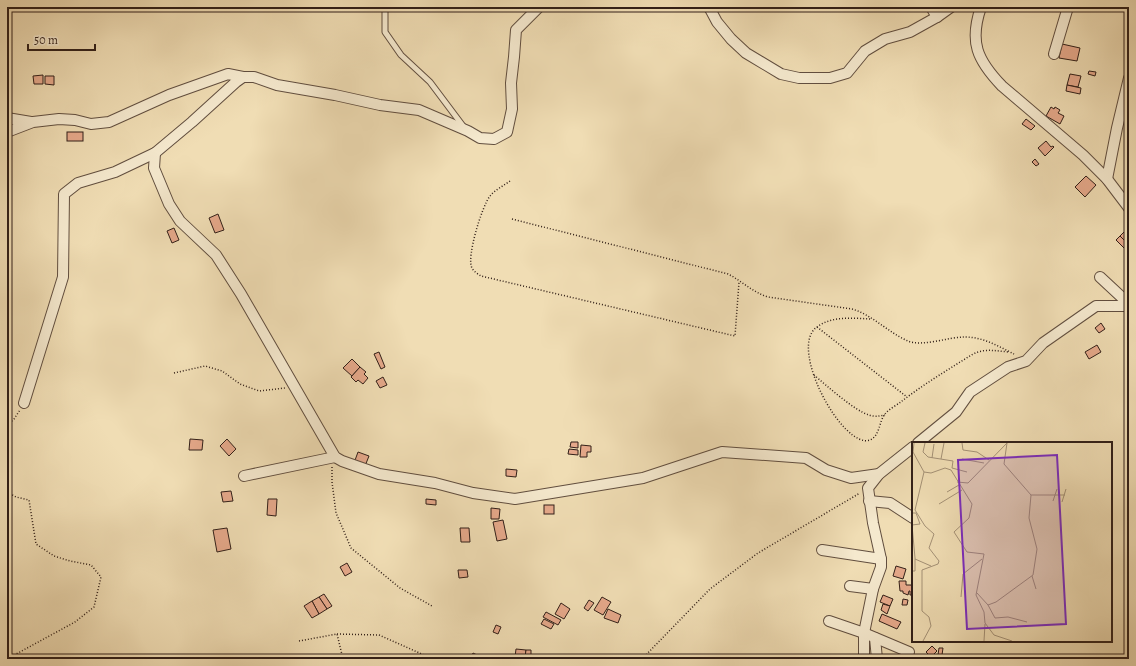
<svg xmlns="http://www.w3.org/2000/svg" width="1136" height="666" viewBox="0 0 1136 666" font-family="Alegreya,serif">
<rect width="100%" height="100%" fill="#f0ddb4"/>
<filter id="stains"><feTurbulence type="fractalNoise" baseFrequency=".005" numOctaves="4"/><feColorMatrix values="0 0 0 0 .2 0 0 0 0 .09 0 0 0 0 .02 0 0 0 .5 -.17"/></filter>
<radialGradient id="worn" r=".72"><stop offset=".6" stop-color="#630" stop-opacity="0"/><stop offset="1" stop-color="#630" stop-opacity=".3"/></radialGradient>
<!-- building -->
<g fill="#e6a98b" stroke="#311f18">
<polygon points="1062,44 1080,48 1077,61 1059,58"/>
<polygon points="1089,71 1096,72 1095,76 1088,74"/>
<polygon points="1070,74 1081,76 1078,87 1067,85"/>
<polygon points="43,75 43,84 34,84 33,76"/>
<polygon points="45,76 54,76 54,85 45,84"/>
<polygon points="1067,85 1081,88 1080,94 1066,91"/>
<polygon points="1051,107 1054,109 1055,107 1060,110 1058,113 1064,116 1060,124 1046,116"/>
<polygon points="1026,119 1035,126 1031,130 1022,124"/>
<rect x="67" y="132" width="16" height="9"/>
<polygon points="1046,141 1051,147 1053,146 1054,147 1045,156 1038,148"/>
<polygon points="1035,159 1039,164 1036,166 1032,162"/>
<polygon points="1086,176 1096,185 1085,197 1075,187"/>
<polygon points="218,214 224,230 215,233 209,218"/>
<polygon points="174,228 179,240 172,243 167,231"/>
<polygon points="1125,231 1129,235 1129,245 1120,236"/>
<polygon points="1120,236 1129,245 1125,249 1116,240"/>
<polygon points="1101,323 1105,329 1099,333 1095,328"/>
<polygon points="1097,345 1101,352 1089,359 1085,352"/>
<polygon points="379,352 385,367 381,369 374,354"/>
<polygon points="352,359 360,367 352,376 343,368"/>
<polygon points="360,367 366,372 364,374 368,378 363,384 358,380 356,382 351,377"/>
<polygon points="383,377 387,385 380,388 376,381"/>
<polygon points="190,439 203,440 202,450 189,450"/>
<polygon points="227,439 236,449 229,456 220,446"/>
<polygon points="571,442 578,442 578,448 570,447"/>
<polygon points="581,445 591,446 591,452 587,452 587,457 580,457"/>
<polygon points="569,449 578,450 578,455 568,454"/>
<polygon points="358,452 369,456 365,466 354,463"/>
<polygon points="506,469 517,470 516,477 506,476"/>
<polygon points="231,491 233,501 223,502 221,492"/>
<polygon points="268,499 277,499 276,516 267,515"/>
<polygon points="426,499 436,500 436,505 426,504"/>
<rect x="544" y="505" width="10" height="9"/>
<polygon points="491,508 500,509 499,519 491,519"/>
<polygon points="503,520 507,539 497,541 493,522"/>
<polygon points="227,528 231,549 217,552 213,530"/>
<polygon points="460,528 469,528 470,542 461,542"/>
<polygon points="347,563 352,572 345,576 340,567"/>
<polygon points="896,566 906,569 903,579 893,576"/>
<polygon points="458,570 467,570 468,577 459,578"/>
<polygon points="899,581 906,581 906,585 911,585 913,588 913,595 910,595 910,591 909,591 908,595 903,593 903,591 900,591"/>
<polygon points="324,594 332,606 327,609 319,597"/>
<polygon points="883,595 893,599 890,606 880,602"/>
<polygon points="319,597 327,609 319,614 312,601"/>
<polygon points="602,597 611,602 603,615 594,610"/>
<polygon points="903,599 908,600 907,605 902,605"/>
<polygon points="589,600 594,603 588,611 584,608"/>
<polygon points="312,601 319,614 312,618 304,606"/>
<polygon points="561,603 570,609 564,619 555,614"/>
<polygon points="883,604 890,606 887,614 881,610"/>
<polygon points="608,609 621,615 618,623 604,618"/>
<polygon points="546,612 561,620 558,625 543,617"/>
<polygon points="882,614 901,622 897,629 879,621"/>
<polygon points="544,619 554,624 551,629 541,624"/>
<polygon points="496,625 501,627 498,634 493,632"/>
<polygon points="932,646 937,651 931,657 926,652"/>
<polygon points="939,648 943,648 942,655 938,655"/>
<polygon points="516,649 526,650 525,657 515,657"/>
<polygon points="526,650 531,650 531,658 525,657"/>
<polygon points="473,653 479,656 477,659 470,659"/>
</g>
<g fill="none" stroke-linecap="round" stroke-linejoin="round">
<defs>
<polyline id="lane" points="382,7 385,10 385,32 401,55 430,82 463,126"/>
<g id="street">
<polyline points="709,7 717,22 731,39 746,53 781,74 799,78 830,78 847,73 865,51 885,39 910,32 937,17 951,7"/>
<polyline points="931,7 937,17"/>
<path d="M981,7c-12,35 -4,53 21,79l81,69 24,24 22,29"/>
<polyline points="1054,54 1068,7"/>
<polyline points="7,118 31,122"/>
<polyline points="7,132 33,122 59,119 75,120 91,124 109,122 169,95 228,74 243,77 254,77 277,85 335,95 380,105 419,110 468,131 480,138 494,139 507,132 512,109 511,83 514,57 516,30 539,7"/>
<polyline points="155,153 154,168 169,204 180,221 216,255 241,294 335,457 342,461 379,474 435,483 473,493 515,499 643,478 722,452 806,458 826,470 851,478 879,474"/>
<polyline points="1107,179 1117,128 1129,78"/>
<polyline points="1100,277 1129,304"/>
<polyline points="24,403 63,277 64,194 78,183 115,172 155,153 192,122 236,82 243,77"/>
<polyline points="918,443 956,412 970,392 1008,367 1026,361 1043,343 1096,306 1129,306"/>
<polyline points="244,476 335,457"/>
<polyline points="869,501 890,503 913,518"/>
<polyline points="822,550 881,559"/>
<polyline points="850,586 873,589"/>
<polyline points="829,621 864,633 909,652"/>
<polyline points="875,638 877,659"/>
<polyline points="864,659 864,633 873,589 881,567 881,559 873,523 868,488 879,474 913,447"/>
</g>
</defs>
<!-- lane casing -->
<use href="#lane" stroke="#614e3f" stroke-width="7"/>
<!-- street casing -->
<use href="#street" stroke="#614e3f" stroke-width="12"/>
<!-- path -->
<g stroke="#311f18" stroke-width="1.5" stroke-dasharray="1 2" stroke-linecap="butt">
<path d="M510,181c-7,5 -15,9 -20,15 -8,10 -24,62 -18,72 2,4 6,6 9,8l254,60 4,-54"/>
<path d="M512,219l216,55c14,7 24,18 40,23l84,12c19,5 37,24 56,32 15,6 40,-4 57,-4 18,0 33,9 49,17"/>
<path d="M870,319c-17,-1 -39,-3 -53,8 -30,20 26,123 53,113 10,-4 9,-19 15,-26 4,-5 12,-9 17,-13 22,-17 47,-32 71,-47 12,-6 23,-3 36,-2"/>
<polyline points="817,327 907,397"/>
<polyline points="174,373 205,366 222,371 240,384 259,391 285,388"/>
<path d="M814,375c13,11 41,36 55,40 6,2 10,1 16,0"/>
<polyline points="7,425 14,419 20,410"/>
<polyline points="332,467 332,482 336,513 351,548 400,588 432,606"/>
<polyline points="7,492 16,497 29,500 36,544 54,556 70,561 91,565 101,577 94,607 75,622 7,659"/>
<polyline points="337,634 379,635 433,659"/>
<polyline points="299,641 337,634 343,659"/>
<polyline points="642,659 710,589 758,553 860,493"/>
</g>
<!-- lane -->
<use href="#lane" stroke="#f5e9ce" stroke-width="5"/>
<!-- street -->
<use href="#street" stroke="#f5e9ce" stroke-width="10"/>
</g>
<!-- overview -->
<g transform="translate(912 442)">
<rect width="200" height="200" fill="#f0ddb4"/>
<path fill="none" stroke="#a49176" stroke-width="1" d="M2,1l-1,9 11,20 7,1 14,-5 6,2 21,34 -3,14 -15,14 13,20 17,2 -8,41 8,17 1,11 9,12 18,6M13,1l-2,9 5,5 25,4 -1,7M50,1l1,7 14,2 12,8M95,1l-3,21 27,31h34M20,16l2,-14M29,17l3,-16M50,17l22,4M40,26l15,4M45,40l11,1 39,-40M35,50l12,-7M141,59l4,-12M150,60l4,-13M27,62l23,-14M0,71h4l4,11 -8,1 3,33v13h-3M3,117l16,7M120,134l4,13M65,151l11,12 7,13 13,-1 19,5M49,155l2,-23 19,-15M76,163l8,-3 37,-27 4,-26 -8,-31 2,-23M11,199l8,-15 -2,-9 -7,-6v-41l16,-6 1,-3 -10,-13 5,-14 -9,-8 -10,-16 9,-38M72,199l1,-17"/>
<path fill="#7b2cbf" fill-opacity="0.15" stroke="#7b2cbf" stroke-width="2" d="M145,13l9,169 -99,5 -9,-169z"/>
<rect width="200" height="200" fill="none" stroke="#311f18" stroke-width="2"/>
</g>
<!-- margin -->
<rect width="1136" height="666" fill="none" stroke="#f0ddb4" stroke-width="24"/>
<rect x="8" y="8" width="1120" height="650" fill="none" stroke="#311f18" stroke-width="2"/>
<rect x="12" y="12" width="1112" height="642" fill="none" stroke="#311f18"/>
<!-- scale -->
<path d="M28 44v6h67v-6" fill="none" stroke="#311f18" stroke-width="2"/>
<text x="34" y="44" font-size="12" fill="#311f18" stroke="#f5e9ce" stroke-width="3" paint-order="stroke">50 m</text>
<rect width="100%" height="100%" filter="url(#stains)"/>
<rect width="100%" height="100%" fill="url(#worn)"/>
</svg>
